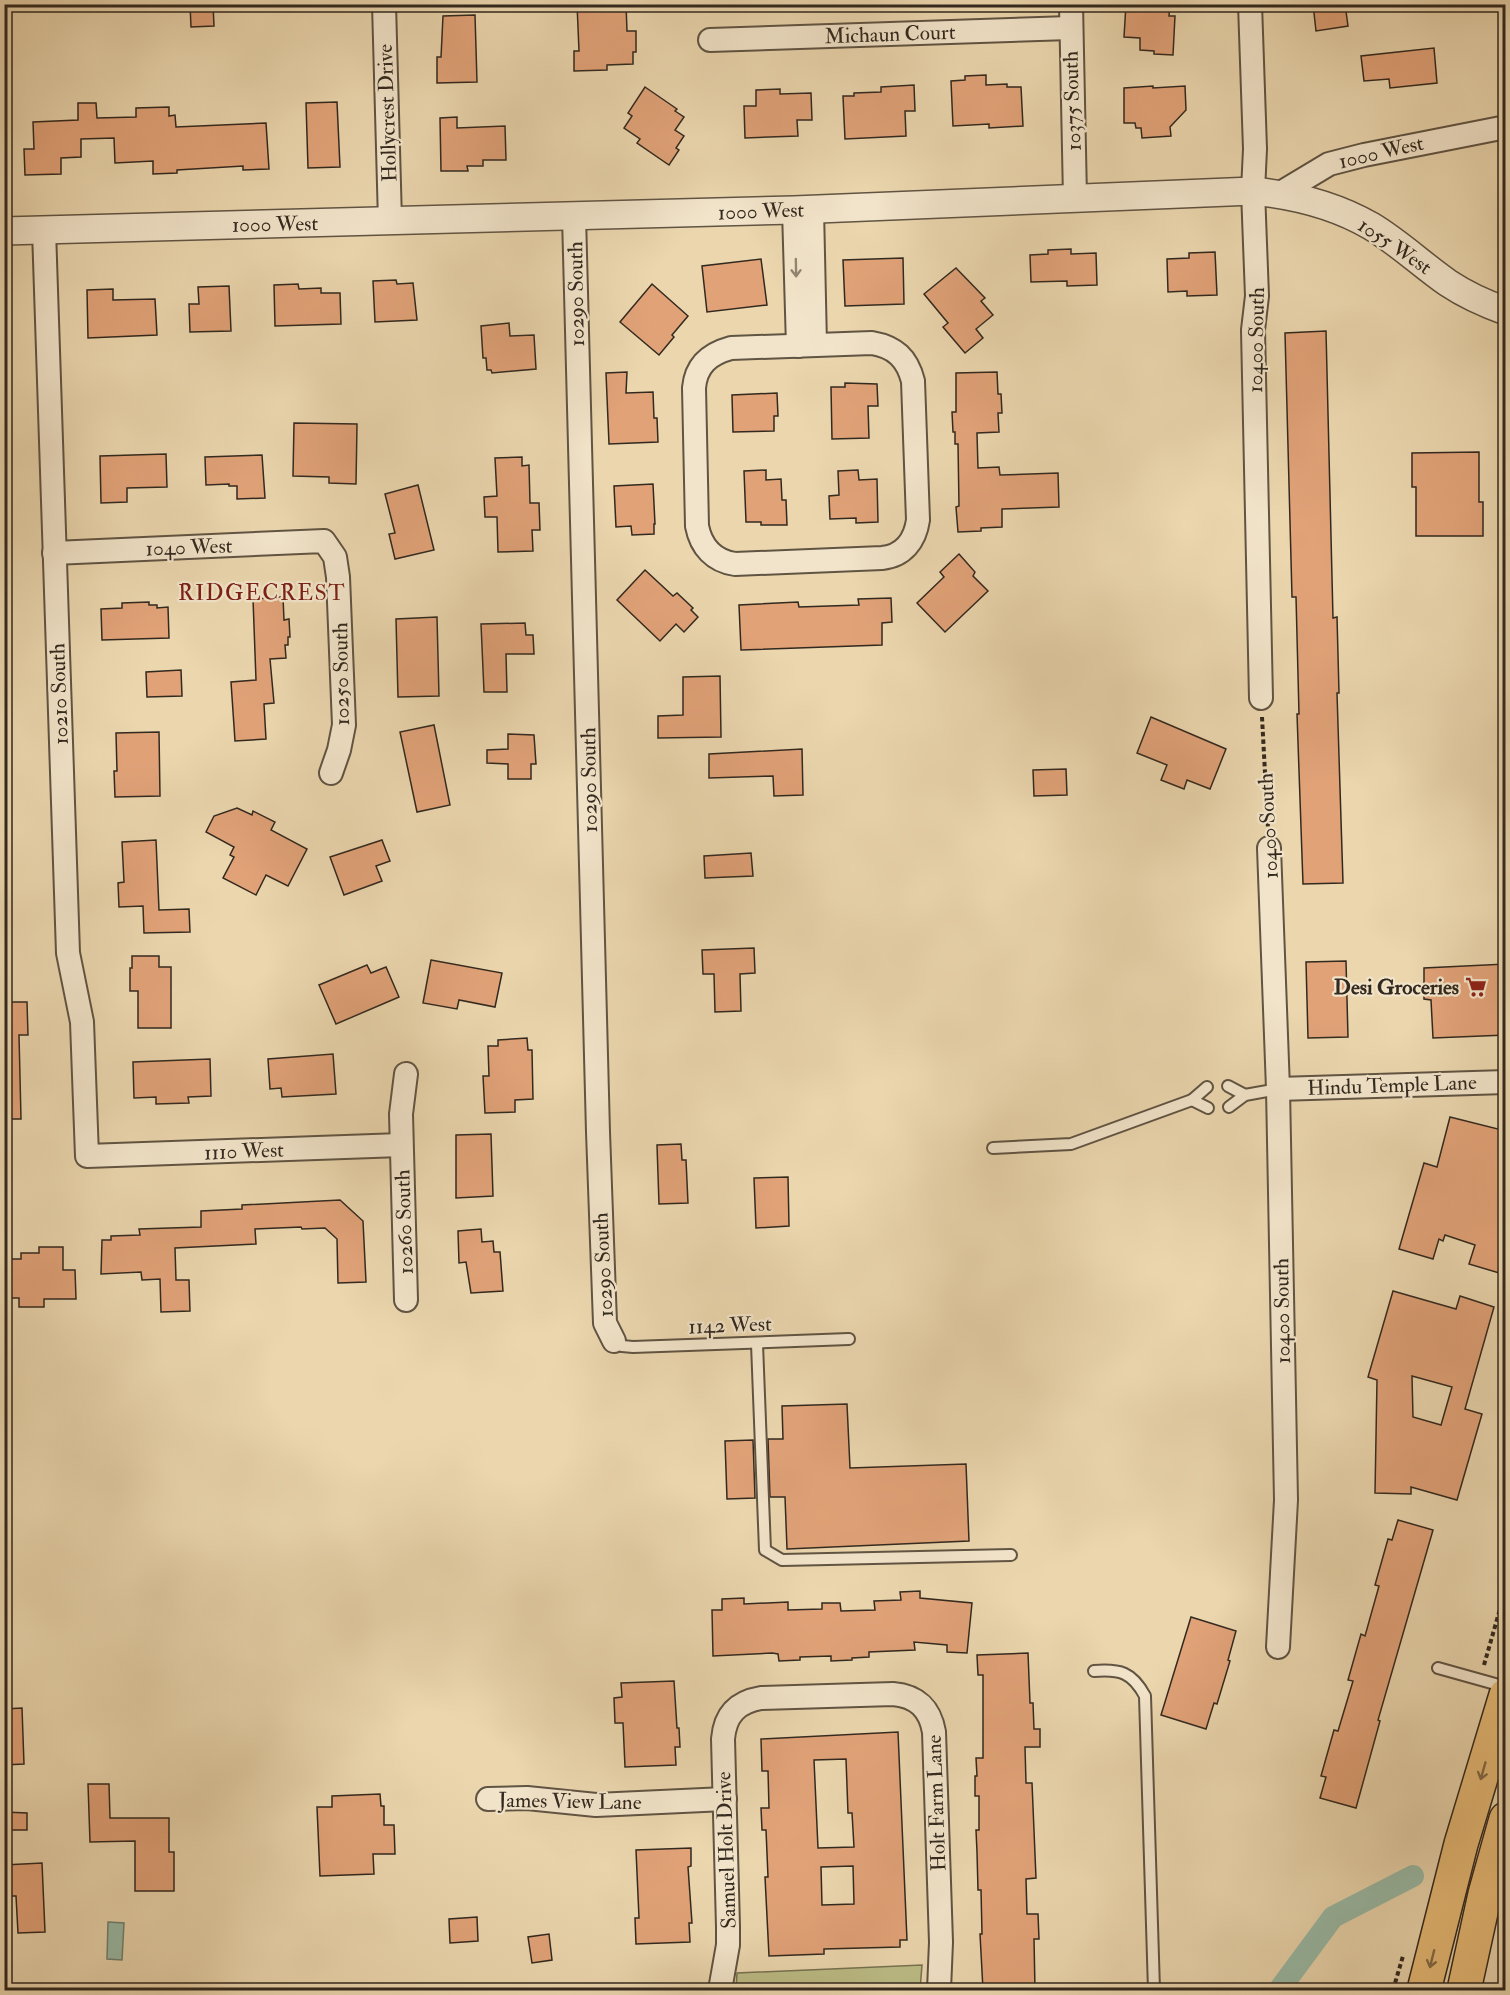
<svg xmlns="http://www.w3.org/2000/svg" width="1510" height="1995" viewBox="0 0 1510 1995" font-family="'IM FELL Double Pica',serif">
<rect width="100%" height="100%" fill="#ebd6ae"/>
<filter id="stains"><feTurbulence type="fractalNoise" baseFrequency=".00333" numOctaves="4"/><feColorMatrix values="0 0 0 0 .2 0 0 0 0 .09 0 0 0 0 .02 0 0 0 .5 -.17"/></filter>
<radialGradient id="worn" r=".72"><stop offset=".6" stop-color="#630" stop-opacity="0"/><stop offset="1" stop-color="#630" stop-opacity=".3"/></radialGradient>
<!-- green -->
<polygon fill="#bcbc86" stroke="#777252" stroke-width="1.5" points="922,1965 920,1990 736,1990 737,1973"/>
<!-- water -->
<polygon fill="#99baa6" stroke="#708070" stroke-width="1.5" points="108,1922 124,1923 122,1960 107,1959"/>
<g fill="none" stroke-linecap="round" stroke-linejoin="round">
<!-- canal -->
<polyline stroke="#99baa6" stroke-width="22" points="1279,1990 1333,1917 1413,1876"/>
</g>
<!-- building -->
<g fill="#e1a278" stroke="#32291f" stroke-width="1.5" fill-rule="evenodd">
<polygon points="190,4 213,4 214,26 191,27"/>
<polygon points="577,4 626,4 627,31 636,31 636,52 633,52 633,64 607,65 607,70 574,71 574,51 579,51"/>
<polygon points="1126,4 1170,4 1169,16 1175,16 1173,55 1154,54 1154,51 1140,50 1140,38 1124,37"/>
<polygon points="1313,4 1345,4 1348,26 1316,31"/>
<polygon points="475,15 477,82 437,83 437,57 441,57 443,16"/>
<polygon points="1434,48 1437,83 1390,88 1389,79 1364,81 1361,56"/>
<polygon points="986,75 986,85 1007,84 1007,87 1021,87 1023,126 989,128 989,124 953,126 951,81 965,80 965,76"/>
<polygon points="914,85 915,111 905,111 906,136 845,139 843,96 854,96 854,93 881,92 881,87"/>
<polygon points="1153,86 1153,88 1185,86 1186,110 1170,127 1171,136 1142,138 1141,128 1136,128 1135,123 1124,123 1124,88"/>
<polygon points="645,87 677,109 675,111 684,117 675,130 684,136 676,148 679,150 669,165 637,143 640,139 624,128 632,116 628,113"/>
<polygon points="780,89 780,94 811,93 812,120 797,120 798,136 745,138 744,106 756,106 756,90"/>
<polygon points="337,102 340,167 308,168 306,103"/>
<polygon points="78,103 96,103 97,118 136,117 136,108 169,107 169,116 175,115 176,127 266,123 269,169 243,170 243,166 177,170 177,173 153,174 153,161 115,163 114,138 81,139 81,157 61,158 61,174 25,175 24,149 34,149 33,122 78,120"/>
<polygon points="457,117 457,128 505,126 506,160 483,160 483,166 467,166 468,171 441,171 440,118"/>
<polygon points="1071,249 1071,254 1096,253 1097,285 1067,286 1067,281 1031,282 1030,255 1048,254 1048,250"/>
<polygon points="1215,252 1217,295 1187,296 1187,291 1168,292 1167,259 1189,258 1189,253"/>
<polygon points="903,258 904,304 845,306 843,260"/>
<polygon points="761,259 767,305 707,312 702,266"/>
<polygon points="956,268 985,298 981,301 993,315 976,329 983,338 965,353 943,327 948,323 924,294"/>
<polygon points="396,280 397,284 413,283 417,320 375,322 373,281"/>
<polygon points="298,284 299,289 321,288 321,293 340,293 341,324 275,326 274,285"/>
<polygon points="652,284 688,316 672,335 674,337 659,355 620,322"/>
<polygon points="229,286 231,331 190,332 189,304 199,304 198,287"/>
<polygon points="113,289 113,300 155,299 157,335 88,338 87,290"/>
<polygon points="509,323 510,336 534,335 536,369 492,373 491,370 487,370 486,358 483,358 481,326"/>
<polygon points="1326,331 1333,618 1337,617 1339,693 1337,693 1343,883 1303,884 1297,714 1299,714 1296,597 1292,597 1285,333"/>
<polygon points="627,372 626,393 653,392 654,418 657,418 658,442 609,444 606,373"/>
<polygon points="997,372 998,394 1001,394 1002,413 998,413 999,432 977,433 978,468 999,467 1000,475 1058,473 1059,507 1002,509 1002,527 981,528 981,531 958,532 956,507 959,506 958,444 955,444 955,432 953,432 952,412 956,412 956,373"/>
<polygon points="845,383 877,384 878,406 868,406 869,438 832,439 831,387 845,387"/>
<polygon points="777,393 778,416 774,416 774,431 733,432 732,395"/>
<polygon points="294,423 357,424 356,484 329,483 329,477 293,476"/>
<polygon points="1479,452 1479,502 1483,502 1483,536 1416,536 1416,487 1412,487 1412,453"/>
<polygon points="166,454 167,487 127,488 127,502 101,503 100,456"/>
<polygon points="262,455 265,498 237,499 237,486 229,486 229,484 206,485 205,457"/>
<polygon points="522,457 522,466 529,465 530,503 539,503 540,530 532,530 533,551 498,552 497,517 485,517 484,497 497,496 495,458"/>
<polygon points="766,470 766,480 781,479 782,500 786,500 787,525 761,525 761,522 746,522 744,471"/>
<polygon points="858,470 859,480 877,479 878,522 856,523 856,518 830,519 829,496 839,495 838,471"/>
<polygon points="653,484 655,524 654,524 654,534 632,535 631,526 616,527 614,486"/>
<polygon points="418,485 434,550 395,559 389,534 395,533 385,494"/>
<polygon points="959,554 975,572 973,576 988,591 945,632 917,603 944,577 940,572"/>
<polygon points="645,570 673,596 677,593 693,608 691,610 698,617 684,632 676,624 660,641 617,600"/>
<polygon points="283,597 284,620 289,619 290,637 288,637 288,645 285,645 286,658 270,659 274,703 264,704 266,739 235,741 231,682 256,680 253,599"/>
<polygon points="891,598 892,622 882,623 882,645 741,650 739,605 798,602 799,607 859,605 858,599"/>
<polygon points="149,602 149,605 157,605 157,608 168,607 169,638 102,640 101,609 122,608 122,603"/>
<polygon points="437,617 439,696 398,697 396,619"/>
<polygon points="525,623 526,635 533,635 534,654 506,654 507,692 484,692 481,624"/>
<polygon points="181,670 182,696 147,697 146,672"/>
<polygon points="720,676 721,737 658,738 658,716 683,715 683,677"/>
<polygon points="1151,717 1226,749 1210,789 1187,780 1184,789 1161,780 1167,765 1137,753"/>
<polygon points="434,725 450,805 417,812 400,732"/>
<polygon points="159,732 160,796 115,797 114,771 117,771 116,733"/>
<polygon points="508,734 534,735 536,764 531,764 531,779 508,779 508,764 487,763 487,750 508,749"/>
<polygon points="802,749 803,795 774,796 773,776 709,778 709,754"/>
<polygon points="1066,769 1067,795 1034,796 1033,770"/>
<polygon points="237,808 252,815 253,811 275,822 271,830 307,849 288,886 266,875 256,895 223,878 234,857 230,855 234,847 206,832 214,816"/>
<polygon points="156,840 159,910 189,909 190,932 144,933 143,906 119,907 118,883 124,882 122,842"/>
<polygon points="382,840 390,861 376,866 382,881 344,895 330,857"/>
<polygon points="751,853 753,876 705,878 704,856"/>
<polygon points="754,948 755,973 740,974 741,1011 715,1012 714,974 703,974 702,950"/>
<polygon points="132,956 159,956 159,967 171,967 171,1028 138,1028 138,991 130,991 130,968 132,968"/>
<polygon points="431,960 502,973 495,1007 459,1000 457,1009 423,1003"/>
<polygon points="1346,961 1348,1037 1308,1038 1306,962"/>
<polygon points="1506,964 1506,1035 1433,1038 1431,1000 1424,999 1424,968"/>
<polygon points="367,965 371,973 386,967 399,997 336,1024 319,985"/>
<polygon points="4,1002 27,1002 28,1035 19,1035 21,1119 4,1119"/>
<polygon points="527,1038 528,1050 532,1050 533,1099 515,1100 515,1112 485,1113 483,1076 489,1076 488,1046 498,1046 498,1040"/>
<polygon points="333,1054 336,1094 282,1097 281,1088 270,1089 268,1059"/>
<polygon points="210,1059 211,1096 188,1097 189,1103 156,1104 156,1097 134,1098 133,1062"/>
<polygon points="1450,1117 1506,1131 1506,1275 1469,1264 1475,1245 1445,1235 1443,1241 1439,1239 1433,1259 1399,1249 1424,1163 1437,1167"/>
<polygon points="491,1134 493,1196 456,1198 456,1135"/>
<polygon points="681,1144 682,1160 686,1160 688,1203 659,1204 657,1145"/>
<polygon points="788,1177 789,1226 756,1228 754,1178"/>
<polygon points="340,1200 363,1221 366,1282 338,1283 337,1239 325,1228 302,1229 301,1227 255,1229 256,1244 175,1248 176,1280 189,1280 190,1311 161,1312 160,1279 142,1280 141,1272 101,1274 102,1240 111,1240 111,1236 140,1235 139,1229 201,1227 201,1211 242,1209 242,1205"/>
<polygon points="481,1229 482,1242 493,1241 494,1252 500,1252 503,1291 471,1293 466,1262 459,1263 458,1231"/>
<polygon points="39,1247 63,1247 63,1270 75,1270 76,1299 44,1299 44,1307 19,1307 19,1298 4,1298 4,1259 21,1259 21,1253 39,1253"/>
<path d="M1393,1291l63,18 4,-13 34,11 -29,102 17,5 -25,86 -46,-13v7l-36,-1 2,-113 -9,-3zM1412,1376l40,11 -11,38 -28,-8z"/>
<polygon points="847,1404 850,1468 966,1464 969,1541 787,1549 785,1497 770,1497 768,1439 783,1439 782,1406"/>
<polygon points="753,1440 755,1498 727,1499 725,1441"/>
<polygon points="1398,1520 1433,1530 1378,1720 1380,1721 1356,1808 1320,1798 1326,1777 1321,1776 1334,1730 1338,1731 1353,1681 1348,1680 1361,1634 1365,1636 1379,1586 1375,1585 1388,1539 1392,1540"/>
<polygon points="920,1591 920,1598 972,1603 967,1653 947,1652 947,1645 914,1642 915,1650 869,1652 869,1657 852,1658 852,1660 831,1661 831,1656 800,1657 800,1660 779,1661 778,1654 772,1653 713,1656 712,1610 722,1610 722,1599 744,1598 744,1604 788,1602 788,1610 822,1609 822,1603 840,1603 841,1611 875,1610 874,1601 901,1600 900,1592"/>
<polygon points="1191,1617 1236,1631 1228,1660 1230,1661 1217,1704 1214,1703 1206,1729 1161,1715"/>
<polygon points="1028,1653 1030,1703 1033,1703 1034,1729 1040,1729 1040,1747 1025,1747 1026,1783 1032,1783 1036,1878 1026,1879 1027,1914 1038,1914 1039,1939 1034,1939 1035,1990 983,1990 980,1934 982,1934 981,1890 978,1890 977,1852 976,1830 979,1830 979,1796 975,1796 975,1776 977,1776 976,1758 983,1758 983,1675 978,1675 977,1655"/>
<polygon points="674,1681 677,1728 679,1728 680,1747 675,1747 676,1765 625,1767 623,1723 615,1723 614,1698 622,1697 621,1683"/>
<polygon points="22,1708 24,1764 4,1765 4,1709"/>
<path d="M898,1732l9,208h-7v7l-76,2v5l-55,2 -4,-79h3l-2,-47h-4l-1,-22h8l-1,-37h-6l-1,-32zM846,1759l2,54h4l2,34 -36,1 -4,-88zM853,1866l1,38 -32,1 -1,-38z"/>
<polygon points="88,1784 109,1784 110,1818 169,1818 169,1852 174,1852 174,1891 135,1891 135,1841 90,1842"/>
<polygon points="380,1794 381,1806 384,1806 384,1825 394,1825 395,1854 373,1854 374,1874 320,1876 317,1807 332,1807 332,1796"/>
<polygon points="4,1812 27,1813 27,1830 4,1830"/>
<polygon points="691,1848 691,1866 688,1867 692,1923 689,1923 690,1942 636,1944 635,1918 639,1918 636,1850"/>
<polygon points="42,1863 45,1932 18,1933 16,1896 4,1896 4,1865"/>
<polygon points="477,1917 478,1941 450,1943 449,1919"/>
<polygon points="549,1934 552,1960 532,1963 528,1937"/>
</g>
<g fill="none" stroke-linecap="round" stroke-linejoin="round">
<defs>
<g id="service">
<polyline points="1228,1086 1245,1095"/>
<polyline points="1207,1087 1192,1100 1208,1108"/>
<polyline points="1229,1107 1245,1095 1278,1089"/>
<polyline points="993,1148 1071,1144 1192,1100"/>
<polyline points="614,1341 622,1346 633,1347 849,1339"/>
<polyline points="757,1344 765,1550 782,1560 1011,1555"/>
<polyline points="1438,1668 1506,1687"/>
<path d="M1094,1671c26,-2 38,1 51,25l9,294"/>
</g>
<g id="minor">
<polyline points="384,4 390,221"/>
<polyline points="1071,4 1075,198"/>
<polyline points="1250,4 1255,149 1253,191 1257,296 1253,330 1261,698"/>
<polyline points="710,40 1070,28"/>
<polyline points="1279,194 1329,164 1364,155 1506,127"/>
<polyline points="812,209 815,345"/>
<polyline points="794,210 798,346"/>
<polyline points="574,216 598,1132 605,1323 614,1341"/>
<polyline points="44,230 68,953 82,1022 87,1156 401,1145"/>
<path d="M872,343c23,4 35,15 41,38l5,139c-3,21 -15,36 -36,38l-147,6c-21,-3 -34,-17 -38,-38l-3,-138c2,-23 15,-34 37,-40z"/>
<polyline points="54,553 324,541 335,557 338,577 344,725 339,750 331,773"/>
<polyline points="1269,848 1278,1089 1286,1500 1278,1647"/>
<polyline points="1278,1089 1506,1082"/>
<polyline points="406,1300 401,1114 406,1074"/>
<polyline points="488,1799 527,1798 596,1805 725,1799"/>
<path d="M720,1990l8,-45v-18l-5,-188c2,-24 14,-37 38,-41l132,-4c24,2 37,15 41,38l7,210 -2,48"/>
</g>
<path id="tertiary" d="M4,231l790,-21 459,-19c41,4 82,14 118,35 27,16 51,39 77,57 18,12 38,21 58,28"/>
<g id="primary">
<polyline points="1424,1990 1461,1844 1506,1695"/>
<polyline points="1464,1990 1485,1894 1506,1819"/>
</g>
</defs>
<!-- service casing -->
<use href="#service" stroke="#605443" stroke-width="14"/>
<!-- minor casing -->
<use href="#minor" stroke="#605443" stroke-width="26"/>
<!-- tertiary casing -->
<use href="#tertiary" stroke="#605443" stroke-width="30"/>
<!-- primary casing -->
<use href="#primary" stroke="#32291f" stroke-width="36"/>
<!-- path -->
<g stroke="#32291f" stroke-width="4" stroke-dasharray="4.5 3" stroke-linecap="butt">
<polyline points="1262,717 1268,829"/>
<polyline points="1484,1665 1506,1588"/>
<polyline points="1393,1990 1403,1956"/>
</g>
<!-- service -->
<use href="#service" stroke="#f2e4ca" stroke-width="10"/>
<!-- minor -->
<use href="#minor" stroke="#f2e4ca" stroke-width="22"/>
<!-- tertiary -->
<use href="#tertiary" stroke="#f2e4ca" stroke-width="27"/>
<!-- primary -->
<use href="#primary" stroke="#e6bb77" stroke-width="33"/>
</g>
<!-- one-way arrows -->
<defs><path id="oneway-shaft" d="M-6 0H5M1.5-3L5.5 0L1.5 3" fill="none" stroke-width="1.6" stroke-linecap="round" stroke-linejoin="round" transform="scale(1.5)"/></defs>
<use stroke="#928674" href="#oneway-shaft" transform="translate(796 268) rotate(89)"/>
<g stroke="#836b47">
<use href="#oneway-shaft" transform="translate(1483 1771) rotate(106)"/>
<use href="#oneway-shaft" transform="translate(1432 1959) rotate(104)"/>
</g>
<!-- icons -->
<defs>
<symbol id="supermarket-bare" viewBox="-9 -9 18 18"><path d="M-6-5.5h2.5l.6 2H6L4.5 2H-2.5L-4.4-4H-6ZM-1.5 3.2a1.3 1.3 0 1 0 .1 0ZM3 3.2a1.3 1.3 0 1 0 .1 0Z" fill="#8f2418" stroke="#f2e4ca" stroke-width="2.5" paint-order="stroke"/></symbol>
</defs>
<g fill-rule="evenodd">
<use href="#supermarket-bare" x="1461" y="972" width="30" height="30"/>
</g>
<g text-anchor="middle" stroke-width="4.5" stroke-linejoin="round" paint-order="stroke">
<!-- street labels -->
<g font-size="21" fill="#32291f" stroke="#f2e4ca">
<text transform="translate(890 34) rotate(-2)" y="7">Michaun Court</text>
<text transform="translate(1072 101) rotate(-92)" y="7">10375 South</text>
<text transform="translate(387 113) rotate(-92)" y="7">Hollycrest Drive</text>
<text transform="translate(1381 152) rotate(-13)" y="7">1000 West</text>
<text transform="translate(761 211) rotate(-2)" y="7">1000 West</text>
<text transform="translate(275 224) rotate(-1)" y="7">1000 West</text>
<text transform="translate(1395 246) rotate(34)" y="7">1055 West</text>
<text transform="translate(576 294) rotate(-91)" y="7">10290 South</text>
<text transform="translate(1256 340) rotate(-89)" y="7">10400 South</text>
<text transform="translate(189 547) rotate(-2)" y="7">1040 West</text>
<text transform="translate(341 674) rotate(-91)" y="7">10250 South</text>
<text transform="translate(59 694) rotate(-92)" y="7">10210 South</text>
<text transform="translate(589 780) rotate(-91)" y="7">10290 South</text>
<text transform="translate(1268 826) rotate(-93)" y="7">10400 South</text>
<text transform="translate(1392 1085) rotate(-2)" y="7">Hindu Temple Lane</text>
<text transform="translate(244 1151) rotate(-2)" y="7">1110 West</text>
<text transform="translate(404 1222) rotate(-92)" y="7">10260 South</text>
<text transform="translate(603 1265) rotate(-93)" y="7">10290 South</text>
<text transform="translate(1282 1311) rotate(-91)" y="7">10400 South</text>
<text transform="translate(730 1325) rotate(-2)" y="7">1142 West</text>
<text transform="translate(570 1801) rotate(1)" y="7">James View Lane</text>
<text transform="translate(936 1803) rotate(-92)" y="7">Holt Farm Lane</text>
<text transform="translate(726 1850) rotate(-92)" y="7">Samuel Holt Drive</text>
</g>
<!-- poi labels -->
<g font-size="21" font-weight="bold" fill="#32291f" stroke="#f2e4ca" text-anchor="end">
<text x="1459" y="994">Desi Groceries</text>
</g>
<!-- neighbourhood labels -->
<g font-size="22" letter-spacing="1.5" fill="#7a1f14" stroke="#f2e4ca">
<text x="262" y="600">RIDGECREST</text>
</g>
</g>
<!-- margin -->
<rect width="1510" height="1995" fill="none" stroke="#ebd6ae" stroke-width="24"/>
<rect x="6" y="6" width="1498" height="1983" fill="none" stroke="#32291f" stroke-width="3"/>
<rect x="12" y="12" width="1486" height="1971" fill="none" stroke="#32291f" stroke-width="1.5"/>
<rect width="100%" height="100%" filter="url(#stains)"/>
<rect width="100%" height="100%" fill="url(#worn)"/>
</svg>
